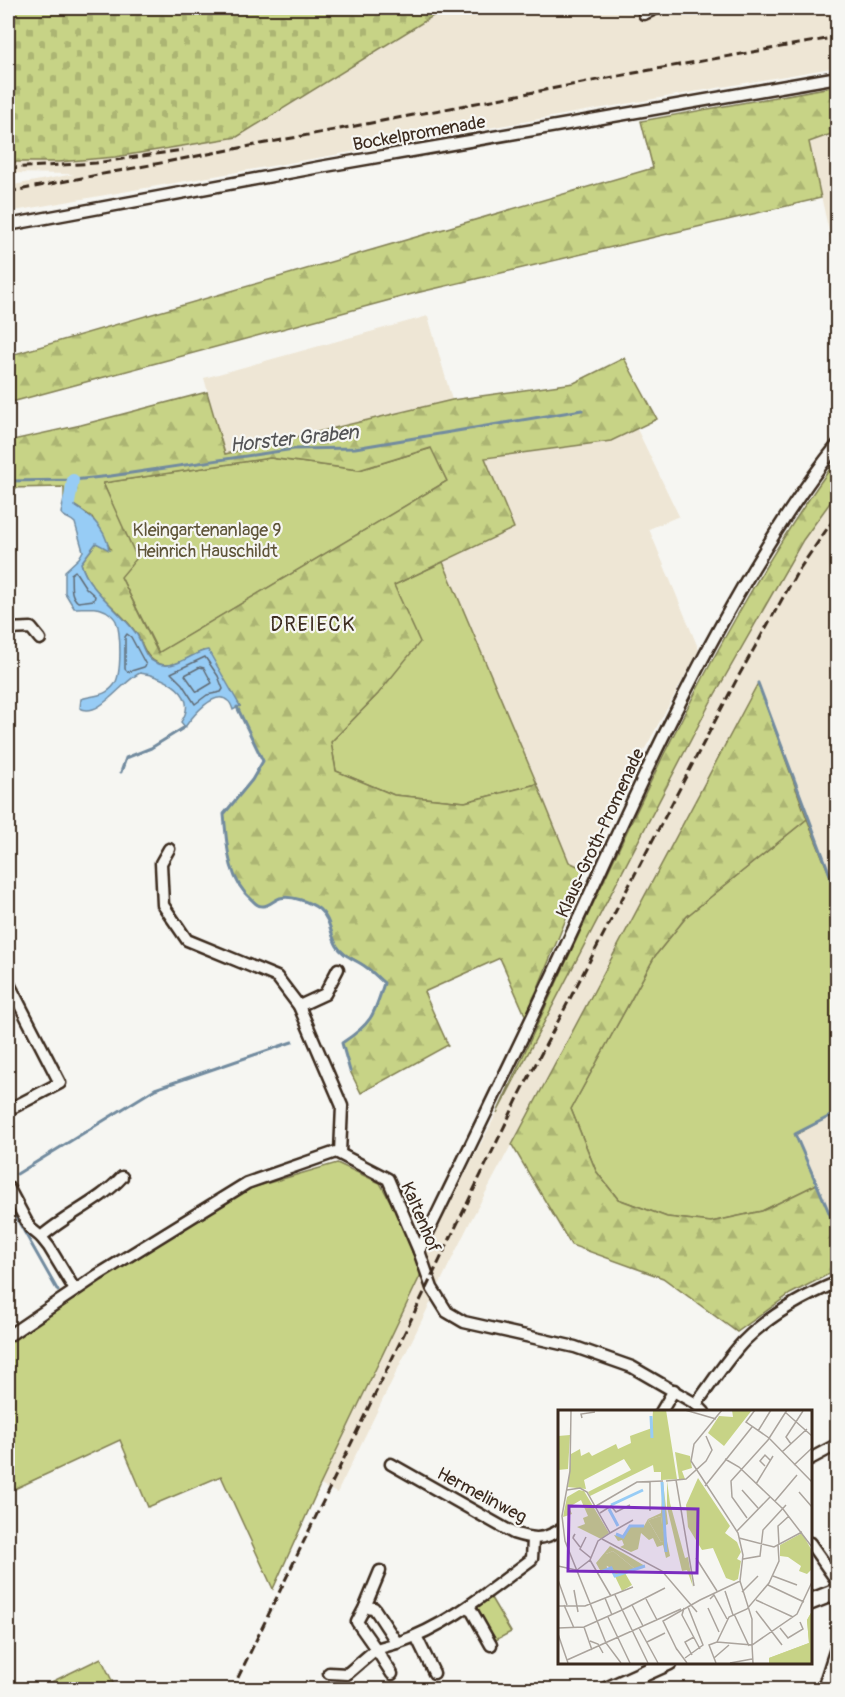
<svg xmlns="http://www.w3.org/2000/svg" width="845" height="1697" viewBox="0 0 845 1697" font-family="Pangolin,sans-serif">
<defs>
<pattern id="forest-firs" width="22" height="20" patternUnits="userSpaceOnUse" patternTransform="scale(1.5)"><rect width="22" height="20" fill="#c7d386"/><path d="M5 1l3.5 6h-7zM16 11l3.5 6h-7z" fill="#acb573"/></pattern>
<pattern id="cemetery-stones" width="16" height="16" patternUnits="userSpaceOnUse" patternTransform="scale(1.5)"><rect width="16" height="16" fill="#c7d386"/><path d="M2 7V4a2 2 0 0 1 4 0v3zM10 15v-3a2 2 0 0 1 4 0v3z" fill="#acb573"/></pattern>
</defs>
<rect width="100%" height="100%" fill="#f6f6f2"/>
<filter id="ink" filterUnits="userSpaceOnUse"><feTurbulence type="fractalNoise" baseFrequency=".0167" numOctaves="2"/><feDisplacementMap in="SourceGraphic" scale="12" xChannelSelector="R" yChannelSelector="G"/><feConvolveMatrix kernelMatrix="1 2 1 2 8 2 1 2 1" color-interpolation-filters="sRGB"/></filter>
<g filter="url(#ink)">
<!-- built -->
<g fill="#eee6d5">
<polygon points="446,8 837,8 837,67 8,212 8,186 74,174 8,173 8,162 59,162 115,157 237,137"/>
<polygon points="837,132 837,239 831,241 809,142"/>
<polygon points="428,316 452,400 225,454 204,378"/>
<polygon points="637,429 679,516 649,529 699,650 641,756 586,870 569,862 443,562 514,528 485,458 611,441"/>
<polygon points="837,493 837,543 832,550 837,548 837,896 758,684 471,1220 337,1493 320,1485 422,1272 427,1247 710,703 803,540"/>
<polygon points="837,1112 837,1233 795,1134"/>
</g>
<!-- green -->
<g fill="#c7d386" stroke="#817e52" stroke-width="1.5">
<polygon points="432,448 447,481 159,653 121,577 113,506 103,483 270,458 359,470"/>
<polygon points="443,562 537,784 465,802 394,795 336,771 331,742 378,694 394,585"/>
<polygon points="807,819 838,896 837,1112 795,1135 817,1184 762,1211 711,1222 667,1217 618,1199 596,1171 571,1109 655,956 687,916"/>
<polygon points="337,1163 380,1183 407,1232 422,1272 320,1485 273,1589 221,1476 148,1507 120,1440 8,1492 8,1343 106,1276 248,1189"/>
<polygon points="491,1598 511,1632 494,1641 474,1607"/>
<polygon points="101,1658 116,1689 37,1689"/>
</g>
<!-- forest -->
<g fill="url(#forest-firs)" stroke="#817e52" stroke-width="1.5" fill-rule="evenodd">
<polygon points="837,86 837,132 809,142 821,198 416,293 8,403 8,356 653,168 641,121"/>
<path d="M624,358l33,61 -46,22 -126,17 29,70 -120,57 26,57 -42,52 -47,48 5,29 58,24 71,7 72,-18 32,78 17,8 -60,147 -26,-59 -76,34 24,53 -87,48 -11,-22 -8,-28c28,-19 33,-28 42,-60 -7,-6 -13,-13 -21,-18 -9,-7 -20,-9 -26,-19 -7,-12 -6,-27 -18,-37 -9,-7 -28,-14 -39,-11 -6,2 -11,8 -17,8 -5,1 -8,-3 -11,-6 -25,-21 -25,-56 -28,-86l28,-34 11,-19 -26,-54 3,-1 -37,-55c-12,5 -30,18 -43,13 -14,-5 -16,-17 -22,-28 -16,-27 -49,-42 -57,-73l15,-20 14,5 -18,-31 -28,-18v-12l-56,1v-47l73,-16 126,-33 18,62 227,-54 122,-17zM431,448l16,33 -289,172 -37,-76 16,-19 -34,-75 167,-25 89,12z"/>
<path d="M837,459v34l-34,47 -93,163 -213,410c55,-121 110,-242 168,-361 51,-102 105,-201 172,-293z"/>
<polygon points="758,683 807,819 687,916 655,956 571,1109 596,1171 618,1199 667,1217 711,1222 762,1211 817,1184 837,1233 837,1270 790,1294 737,1332 663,1278 571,1245 512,1145"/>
</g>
<!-- cemetery -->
<polygon fill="url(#cemetery-stones)" stroke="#817e52" stroke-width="1.5" points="8,8 446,8 237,137 115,157 59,162 8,162"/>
<!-- water -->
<path fill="#97ccf5" stroke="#728b9f" stroke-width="1.5" d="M64,499c20,13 41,24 45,51l-13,-7 -15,20c6,26 38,47 54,69 6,7 7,18 13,25 3,4 11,8 16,8 15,2 29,-13 44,-15l32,56 -7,4c-1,-3 -2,-7 -5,-9 -13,-13 -36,16 -43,26l-4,-5c19,-28 -17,-46 -41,-49 -18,8 -41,46 -60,35l1,-9c12,-4 24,-2 33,-14 8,-10 7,-52 2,-64 -2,-4 -7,-8 -10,-10 -10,-5 -21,-3 -32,-3l-9,-15v-22l14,-13 4,-7 -8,-28c-4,-5 -10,-4 -14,-10z"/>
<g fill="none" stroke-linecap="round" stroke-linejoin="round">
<!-- shore -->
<g stroke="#606b74" stroke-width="1.5">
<path d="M75,571l11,17 9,8 -1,4 -16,2c-9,-7 -6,-18 -7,-28z"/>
<polygon points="127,634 131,637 146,665 144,667 128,672 125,669 125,637"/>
<polygon points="205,657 218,676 223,689 221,692 207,695 195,704 182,684 171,673"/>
<polygon points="200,667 204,668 212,683 197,692 185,675"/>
</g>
<!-- stream -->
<g stroke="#728b9f" stroke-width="3">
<polyline points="8,481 73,480 111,476 294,449 355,448 582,410"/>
<polyline points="758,683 838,896"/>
<path d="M237,707l26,54 -11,19 -28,34c3,30 3,65 28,86 3,3 6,7 11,6 6,0 11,-6 17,-8 11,-3 30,4 39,11 12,10 11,25 18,37 6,10 17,13 26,19 8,5 14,12 21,18 -10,33 -13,41 -42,60l8,28"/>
<polyline points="121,772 126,758 151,748 185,727"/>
<polyline points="838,1112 795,1134 838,1233"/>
<polyline points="17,1174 155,1089 292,1042"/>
<polyline points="8,1203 58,1291"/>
</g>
<!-- canal -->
<polyline stroke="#97ccf5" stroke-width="12" points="69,503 73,480"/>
<defs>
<g id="minor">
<polyline points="644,14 657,8"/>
<polyline points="8,225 320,167 838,77"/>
<polyline points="8,629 31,628 40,639"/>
<polyline points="169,849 161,863 163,905 187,940 277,977 299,1006 342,1106 340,1153"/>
<polyline points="8,982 60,1083 8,1110"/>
<polyline points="299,1006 325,994 338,969"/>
<polyline points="8,1187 30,1228 41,1237 49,1247 75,1290"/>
<path d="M41,1237c26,-23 58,-35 81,-60"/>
<path d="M419,1251c57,-117 114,-233 168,-351 51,-113 103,-225 166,-331 26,-43 53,-86 85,-125"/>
<polyline points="8,1336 98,1275 247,1183 336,1152 388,1179 419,1251 432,1288 447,1312 464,1322 575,1347 632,1367 696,1404 704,1412"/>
<path d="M696,1404c16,-21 30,-44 48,-63 26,-26 60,-45 94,-59"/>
<polyline points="661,1412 674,1390"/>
<polyline points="810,1459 838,1444"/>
<path d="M391,1464l122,69c19,6 29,8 47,-3"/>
<polyline points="810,1543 836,1580 838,1588"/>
<polyline points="469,1606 491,1645"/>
<polyline points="365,1607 380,1571"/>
<polyline points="416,1636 434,1673"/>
<path d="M397,1643l-21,6 -19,-27 8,-15 9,1 23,35c51,-17 93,-53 135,-84l1,-20"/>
<polyline points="329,1673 347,1674 376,1649 392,1674"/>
</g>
<g id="secondary">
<polyline points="810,1602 838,1591"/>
<polyline points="607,1690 669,1662"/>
<polyline points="825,1690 838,1650"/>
</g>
</defs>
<!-- minor casing -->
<use href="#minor" stroke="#3b2a1e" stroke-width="15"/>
<!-- secondary casing -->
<use href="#secondary" stroke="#3b2a1e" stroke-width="20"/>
<!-- minor -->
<use href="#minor" stroke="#f6f6f2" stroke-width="10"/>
<!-- secondary -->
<use href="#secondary" stroke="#f6f6f2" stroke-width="15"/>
<!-- rail -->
<g stroke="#3b2a1e" stroke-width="3" stroke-dasharray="9 4.5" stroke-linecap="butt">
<polyline points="8,168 96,163 183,150"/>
<polyline points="8,192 645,71 838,37"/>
<polyline points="232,1690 519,1096 738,677 798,571 838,513"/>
</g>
</g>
</g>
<g text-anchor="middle" stroke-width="4.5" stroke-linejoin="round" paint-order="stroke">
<!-- street labels -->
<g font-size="18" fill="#3b2a1e" stroke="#f6f6f2">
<text transform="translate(419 133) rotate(-10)" y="6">Bockelpromenade</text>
<text transform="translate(600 833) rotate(-65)" y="6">Klaus-Groth-Promenade</text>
<text transform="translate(421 1217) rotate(67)" y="6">Kaltenhof</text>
<text transform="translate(482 1495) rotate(28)" y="6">Hermelinweg</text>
</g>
<!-- park labels -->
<g font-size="18" fill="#5e5438" stroke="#f6f6f2">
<text x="207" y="536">Kleingartenanlage 9<tspan x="207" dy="21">Heinrich Hauschildt</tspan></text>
</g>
<!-- water labels -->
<g font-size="20" font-style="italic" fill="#525254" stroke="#f6f6f2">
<text transform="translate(294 438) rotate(-6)" y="7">Horster Graben</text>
</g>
<!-- neighbourhood labels -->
<g font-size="20" letter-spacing="1.5" fill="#3b2a1e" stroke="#f6f6f2">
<text x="313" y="631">DREIECK</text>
</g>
</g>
<!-- overview -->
<g transform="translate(558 1410)">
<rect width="254" height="254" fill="#f6f6f2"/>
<path d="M95,0h13l11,69 -16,1v-8h-7l-1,-7 -63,31 -2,-4 43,-22 -7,-11 -40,21 2,9 -18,-2 3,-33 9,-5 1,7 8,-4 3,4 24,-12 2,5 13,-6 -1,-7 22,-8zM174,0h20l-28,36 -16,-13 11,-17 14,1zM12,25l-2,34 -10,1v-34zM117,42l15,4 2,12 -10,3 3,8h-6zM21,80l5,1 25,42 -8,6 -24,-12 8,-3 -2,-6 5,-2 -7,-16 -12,7 3,7 -9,3 4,-20zM103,106l3,25 -3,1 -13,-22zM244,123l9,16v21l-4,4 -8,-3 2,-5 -13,-9 -8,-1v-11zM55,141l22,18 -10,4 7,12 -10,6 -11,-23 -6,-3 1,-11zM253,203v50h-42v-5l40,-15 -2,-23z" fill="#c7d386"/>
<path d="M109,71l3,22 15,55 3,-1 5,30 -6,-17 -5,1 -15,-64zM105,72l5,42 -4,2 6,30 -4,2 -3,-13 -6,2 -4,-9 -4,2 -8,-7 -3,16 -7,3 -11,-5 4,-2 -2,-5 -4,1 -4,-6 9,2 7,-11h14l4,-7 13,-6zM103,106l2,25 -2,1 -13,-22zM52,136l13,7 22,13 -10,3 -22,-18 -7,3 1,15 -6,3 -5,-9zM253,203v39l-2,-6 -9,1 -17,9 -3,7h-11v-5l40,-15 -2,-23z" fill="#c7d386" fill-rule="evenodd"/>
<path d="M140,68l32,48 -5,7 12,9 4,10 -4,7 4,2 -3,18 -4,2 -8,-3 -13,-30 -11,2 -14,-23 -2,-22z" fill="#c7d386"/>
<path fill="none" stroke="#97ccf5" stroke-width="3" d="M93,6l1,22M104,72l4,70M53,95l32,-15M51,99l9,17M58,124l7,3 7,-11h14M43,162l10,-4 4,8 30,-10"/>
<path fill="none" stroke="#aba49d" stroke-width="1.5" d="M13,0l-1,61 -8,45 3,25 41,102 15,20M127,0l31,9M164,0l-28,34 -3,17 47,72 5,22 -3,26M197,0l-9,12 23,16 43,44M227,2l27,24M24,8l-1,-4 14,-2M200,21l13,-21M233,34l-5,-7 17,-26M224,42l25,-23M167,49l14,8 44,42 29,38M236,55l18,-17M207,56l-5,-5 5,-6 5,5M118,70l18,106M108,71l20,-2 20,-18 6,-11 -6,-14M198,74l17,-28M147,76l47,-59M9,80l13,-2 7,4 23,41 -12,8 -8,19 -13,10M184,80l16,18M241,82l13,15M217,91l22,-26M38,96l41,-24 26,-1M92,101v-30M42,103l11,-7 5,6 14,-7M189,108l-15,-21 -1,-16 37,-41 19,-30M179,121l33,-34M52,123l23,-13M15,127l2,-3 -2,4 7,9M28,127l-6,12 11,9M181,128l35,9 28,-15M44,129l60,32 35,41M221,135l-1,-19 11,-10M138,148l21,33M185,149l17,-3 3,-26 23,-25M32,150l21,36M0,156l18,4M215,166l24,9M0,170l9,25M210,175l36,17M16,180l4,22M167,181l8,24M184,182l16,-16M57,185l33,68M47,188l7,17M88,189l11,21M152,189l4,-4 13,24M198,190l37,17M6,195l10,23M74,195l11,21M0,196h27l48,-19M126,198l-2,7 18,34M150,198l11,24M64,200l43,-22M198,201l26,34M176,204l15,32M50,207l22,46M26,217l8,23M0,218l26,-1 38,-17M81,218l19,35M222,218l8,10 15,-9 -3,-7M0,224l10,29M32,231l8,3 5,9M89,232l18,-9M159,232l12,-25 18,-8 22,-26 10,-22 -1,-16M118,238l11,15M119,240l-14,-29 37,-21 40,-19 12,38v26l45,-31 15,-32M134,245l-7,-13 9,-5M127,248l18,-13 -15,-38M156,248l15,-13M9,250l114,-51M158,253l-7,-18 8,-3 35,3 1,18M172,253l22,-4"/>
<path fill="#7b2cbf" fill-opacity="0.15" stroke="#7b2cbf" stroke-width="3" d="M11,96l129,3 -1,64 -129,-2z"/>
<rect width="254" height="254" fill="none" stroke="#3b2a1e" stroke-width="3"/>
</g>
<!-- margin -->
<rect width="845" height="1697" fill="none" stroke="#f6f6f2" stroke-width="30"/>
<rect x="15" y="15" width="815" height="1667" fill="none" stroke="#3b2a1e" stroke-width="2" filter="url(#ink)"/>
</svg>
